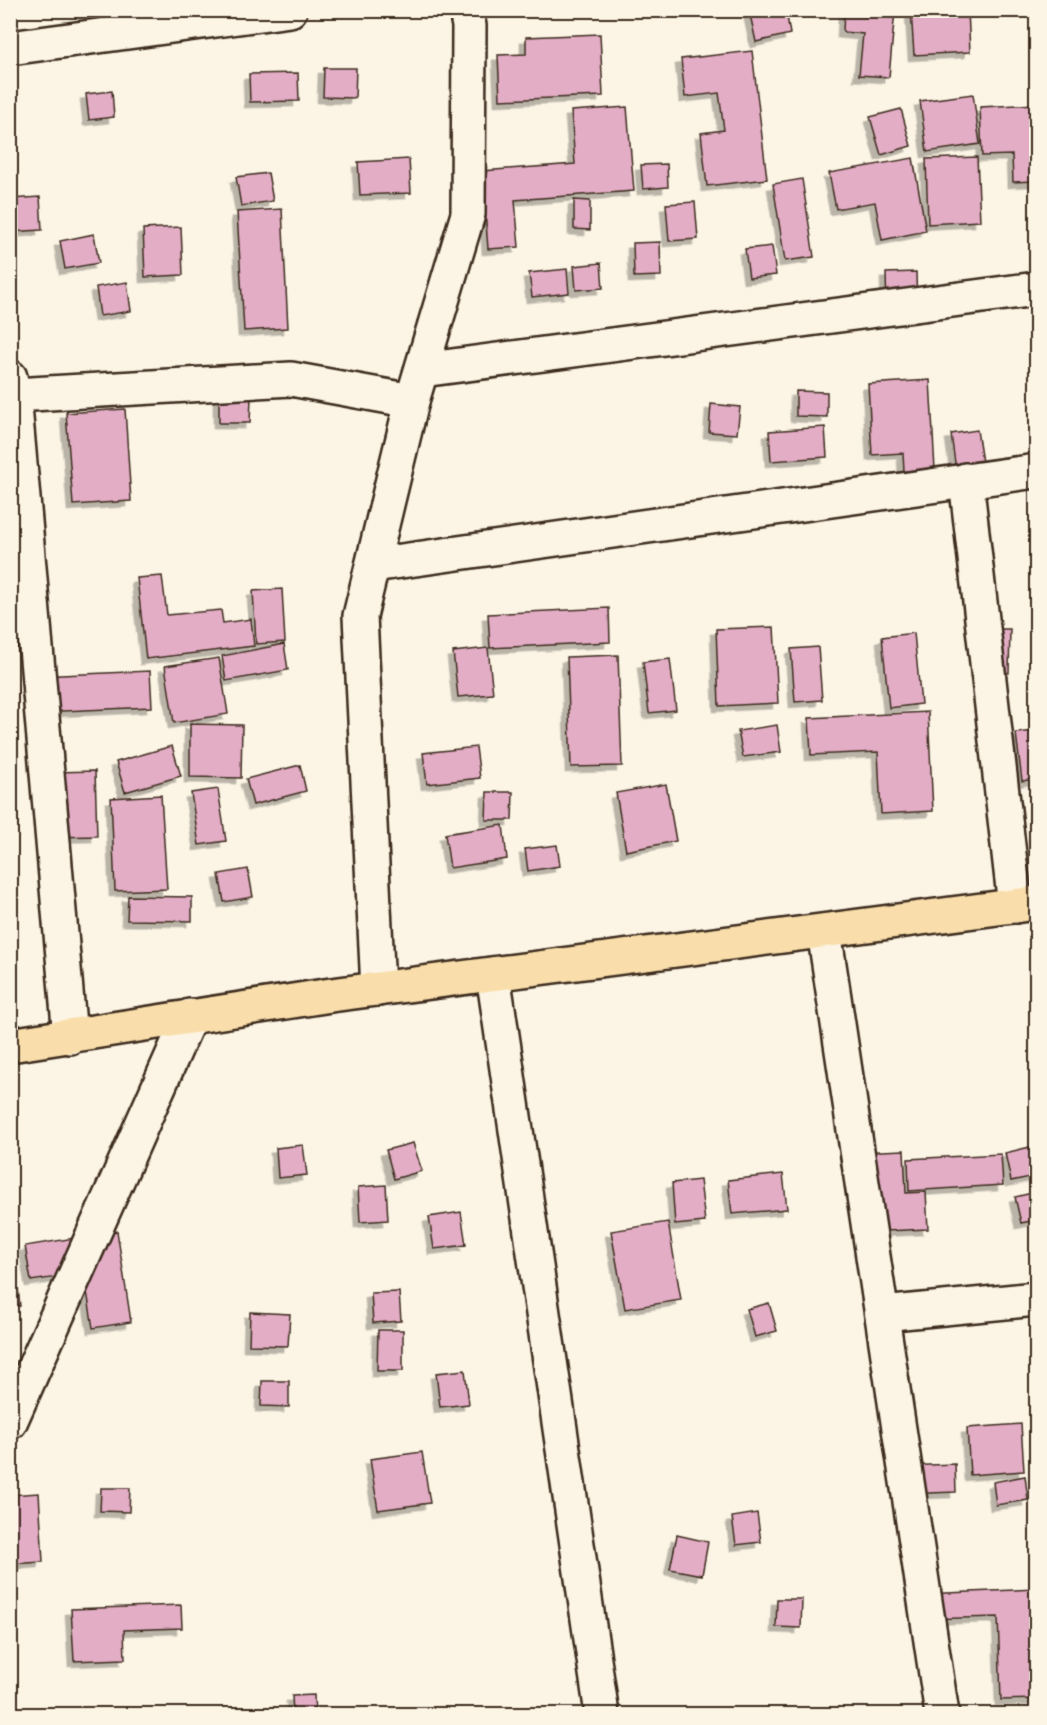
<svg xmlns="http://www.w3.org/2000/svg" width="1047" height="1725" viewBox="0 0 1047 1725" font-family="Mynerve,sans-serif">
<defs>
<filter id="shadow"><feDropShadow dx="-5.5" dy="5.5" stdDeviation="0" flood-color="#0004"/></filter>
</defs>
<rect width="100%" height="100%" fill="#fcf5e5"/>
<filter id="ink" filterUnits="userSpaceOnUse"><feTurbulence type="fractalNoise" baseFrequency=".0167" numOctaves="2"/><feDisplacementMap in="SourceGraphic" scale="12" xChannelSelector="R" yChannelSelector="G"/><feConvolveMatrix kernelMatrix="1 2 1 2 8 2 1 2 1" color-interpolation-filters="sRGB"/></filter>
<g filter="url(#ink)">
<!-- building -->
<g fill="#e3adc5" stroke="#3b2a1e" stroke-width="1.5" filter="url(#shadow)">
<polygon points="749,10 786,10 790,34 756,42"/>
<polygon points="844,10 895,10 889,77 859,75 863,34 843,32"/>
<polygon points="911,10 968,10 970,52 914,55"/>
<polygon points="600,34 603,96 500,100 498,55 526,54 526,37"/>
<polygon points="752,51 767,179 707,186 701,133 724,130 719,93 685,97 681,59"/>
<polygon points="324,68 356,68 355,98 323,97"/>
<polygon points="298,73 299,101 250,102 249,74"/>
<polygon points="112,91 114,117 89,120 86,94"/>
<polygon points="973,94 980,144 927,152 920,101"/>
<polygon points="1036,104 1036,181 1013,182 1012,155 982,156 980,107"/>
<polygon points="627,107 634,191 515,200 519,247 488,249 482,171 575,164 571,111"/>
<polygon points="901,109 911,146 881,155 870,117"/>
<polygon points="977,157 980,221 928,224 926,159"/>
<polygon points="913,158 926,231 882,240 875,202 836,209 829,173"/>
<polygon points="409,159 411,193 360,195 358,162"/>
<polygon points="667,164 668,187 643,189 641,165"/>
<polygon points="268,173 273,201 241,206 236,177"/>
<polygon points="802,179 814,257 785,261 773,184"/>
<polygon points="40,197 42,230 10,232 10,199"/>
<polygon points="574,200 590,201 590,230 574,229"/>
<polygon points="695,202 698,239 669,241 666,204"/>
<polygon points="282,209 288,328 244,331 237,212"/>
<polygon points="181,227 183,275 145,277 143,229"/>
<polygon points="94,234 99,263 65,269 60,241"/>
<polygon points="660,242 661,276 634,277 633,243"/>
<polygon points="772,246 776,275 749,278 745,249"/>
<polygon points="601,263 603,288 576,290 574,266"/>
<polygon points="567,269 569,293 532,297 529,273"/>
<polygon points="916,272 917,311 887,313 886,273"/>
<polygon points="127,282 131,311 100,316 96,287"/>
<polygon points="930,380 936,488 905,490 903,453 872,455 868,384"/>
<polygon points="796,391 827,392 827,417 796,416"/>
<polygon points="219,397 251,397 250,423 219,423"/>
<polygon points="711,404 740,407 737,434 709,432"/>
<polygon points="125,409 131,501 73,505 66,413"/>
<polygon points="825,427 827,457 771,461 769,431"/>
<polygon points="977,430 985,481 958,485 951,434"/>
<polygon points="162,576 167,615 221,610 223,623 251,619 254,646 146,659 137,578"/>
<polygon points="282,589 285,642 256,644 253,591"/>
<polygon points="609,608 610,642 490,648 488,614"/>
<polygon points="774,627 778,703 719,706 716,629"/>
<polygon points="984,629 1010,629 1009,673 984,673"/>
<polygon points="914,633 921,704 889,708 882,637"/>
<polygon points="284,644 288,670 226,681 222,656"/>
<polygon points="818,647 822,700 795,702 791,649"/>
<polygon points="488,648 493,694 458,697 453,652"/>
<polygon points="618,655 622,766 571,767 567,657"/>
<polygon points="219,658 228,714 174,723 165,666"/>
<polygon points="670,659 676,710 649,713 643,662"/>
<polygon points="150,671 152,707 41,712 39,676"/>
<polygon points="928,712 933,811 881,814 878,752 811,755 809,718"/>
<polygon points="190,724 242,725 241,778 190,777"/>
<polygon points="777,725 781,752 743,757 738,731"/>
<polygon points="1036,731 1036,779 1022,781 1016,733"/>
<polygon points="172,746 181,776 125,792 116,762"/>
<polygon points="476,747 480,778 427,784 423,753"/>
<polygon points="300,765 306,791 253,805 246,779"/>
<polygon points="95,771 97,836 56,837 55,772"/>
<polygon points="666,784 676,841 626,851 616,793"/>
<polygon points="218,789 226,841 199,845 191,793"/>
<polygon points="487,792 513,792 512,820 486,820"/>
<polygon points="161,795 167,889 115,891 111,798"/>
<polygon points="503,825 507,859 450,868 445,834"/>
<polygon points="557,845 560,866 528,871 525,849"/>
<polygon points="248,869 253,897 224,902 219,874"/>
<polygon points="128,896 192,897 192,921 127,920"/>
<polygon points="413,1143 422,1171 394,1179 386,1150"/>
<polygon points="303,1145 307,1175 278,1178 276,1148"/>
<polygon points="1030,1147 1035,1176 1011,1181 1005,1153"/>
<polygon points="904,1150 906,1193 926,1192 928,1229 864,1232 859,1152"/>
<polygon points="1001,1154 1003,1185 909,1191 908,1159"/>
<polygon points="783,1174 787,1209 732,1214 728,1180"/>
<polygon points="700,1180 705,1222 675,1225 672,1183"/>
<polygon points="386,1185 388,1220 360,1222 358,1187"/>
<polygon points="1036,1192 1036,1220 1021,1223 1015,1197"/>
<polygon points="461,1212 466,1245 434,1249 429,1217"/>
<polygon points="668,1222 681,1300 625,1309 611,1231"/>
<polygon points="117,1231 131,1322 93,1328 84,1273 31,1281 25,1246"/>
<polygon points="10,1281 17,1281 20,1306 10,1307"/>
<polygon points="399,1292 401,1321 373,1323 371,1293"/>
<polygon points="769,1303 777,1331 755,1337 747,1309"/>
<polygon points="250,1312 290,1314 288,1346 249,1345"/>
<polygon points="378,1330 403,1330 403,1371 377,1371"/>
<polygon points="465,1370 469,1404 440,1407 436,1373"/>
<polygon points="262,1381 289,1381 289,1407 261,1406"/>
<polygon points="1021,1424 1024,1471 970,1475 967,1428"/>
<polygon points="422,1452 430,1503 378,1510 370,1459"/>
<polygon points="955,1464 956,1492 904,1494 904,1466"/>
<polygon points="1025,1476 1028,1500 996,1505 993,1482"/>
<polygon points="101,1488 130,1488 129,1512 100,1511"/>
<polygon points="39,1493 43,1562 11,1564 10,1495"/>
<polygon points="757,1513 761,1542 736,1545 732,1517"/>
<polygon points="677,1535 708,1542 702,1575 670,1569"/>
<polygon points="1036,1589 1036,1699 1001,1700 998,1617 925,1619 924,1594"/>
<polygon points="777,1599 802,1599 801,1628 776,1627"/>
<polygon points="181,1605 182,1628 124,1630 125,1659 74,1661 71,1609"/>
<polygon points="314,1695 315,1714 293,1714 292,1696"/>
</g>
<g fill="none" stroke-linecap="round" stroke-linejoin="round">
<defs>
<g id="minor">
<polyline points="10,48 290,10"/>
<polyline points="422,370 1036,289"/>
<polyline points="10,377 14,395 291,379 412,401"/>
<polyline points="14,395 70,1037"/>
<polyline points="966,480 1015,906"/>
<polyline points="373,565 1036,471"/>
<polyline points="824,931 942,1714"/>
<polyline points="493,974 602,1714"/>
<polyline points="378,989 360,616 412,401 468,214 469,26 466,10"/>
<polyline points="882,1314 1036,1299"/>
<polyline points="10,1422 190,1016"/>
</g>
<polyline id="major" points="10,1045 331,995 1036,903"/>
</defs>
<!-- minor casing -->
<use href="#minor" stroke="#3b2a1e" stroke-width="38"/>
<!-- major casing -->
<use href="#major" stroke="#3b2a1e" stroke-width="38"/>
<!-- minor -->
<use href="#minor" stroke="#fcf5e5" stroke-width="33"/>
<!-- major -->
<use href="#major" stroke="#f9deab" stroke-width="33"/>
</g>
</g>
<!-- margin -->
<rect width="1047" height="1725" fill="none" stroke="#fcf5e5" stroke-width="36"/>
<rect x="18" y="18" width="1011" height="1689" fill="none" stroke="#3b2a1e" stroke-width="2" filter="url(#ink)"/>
</svg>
